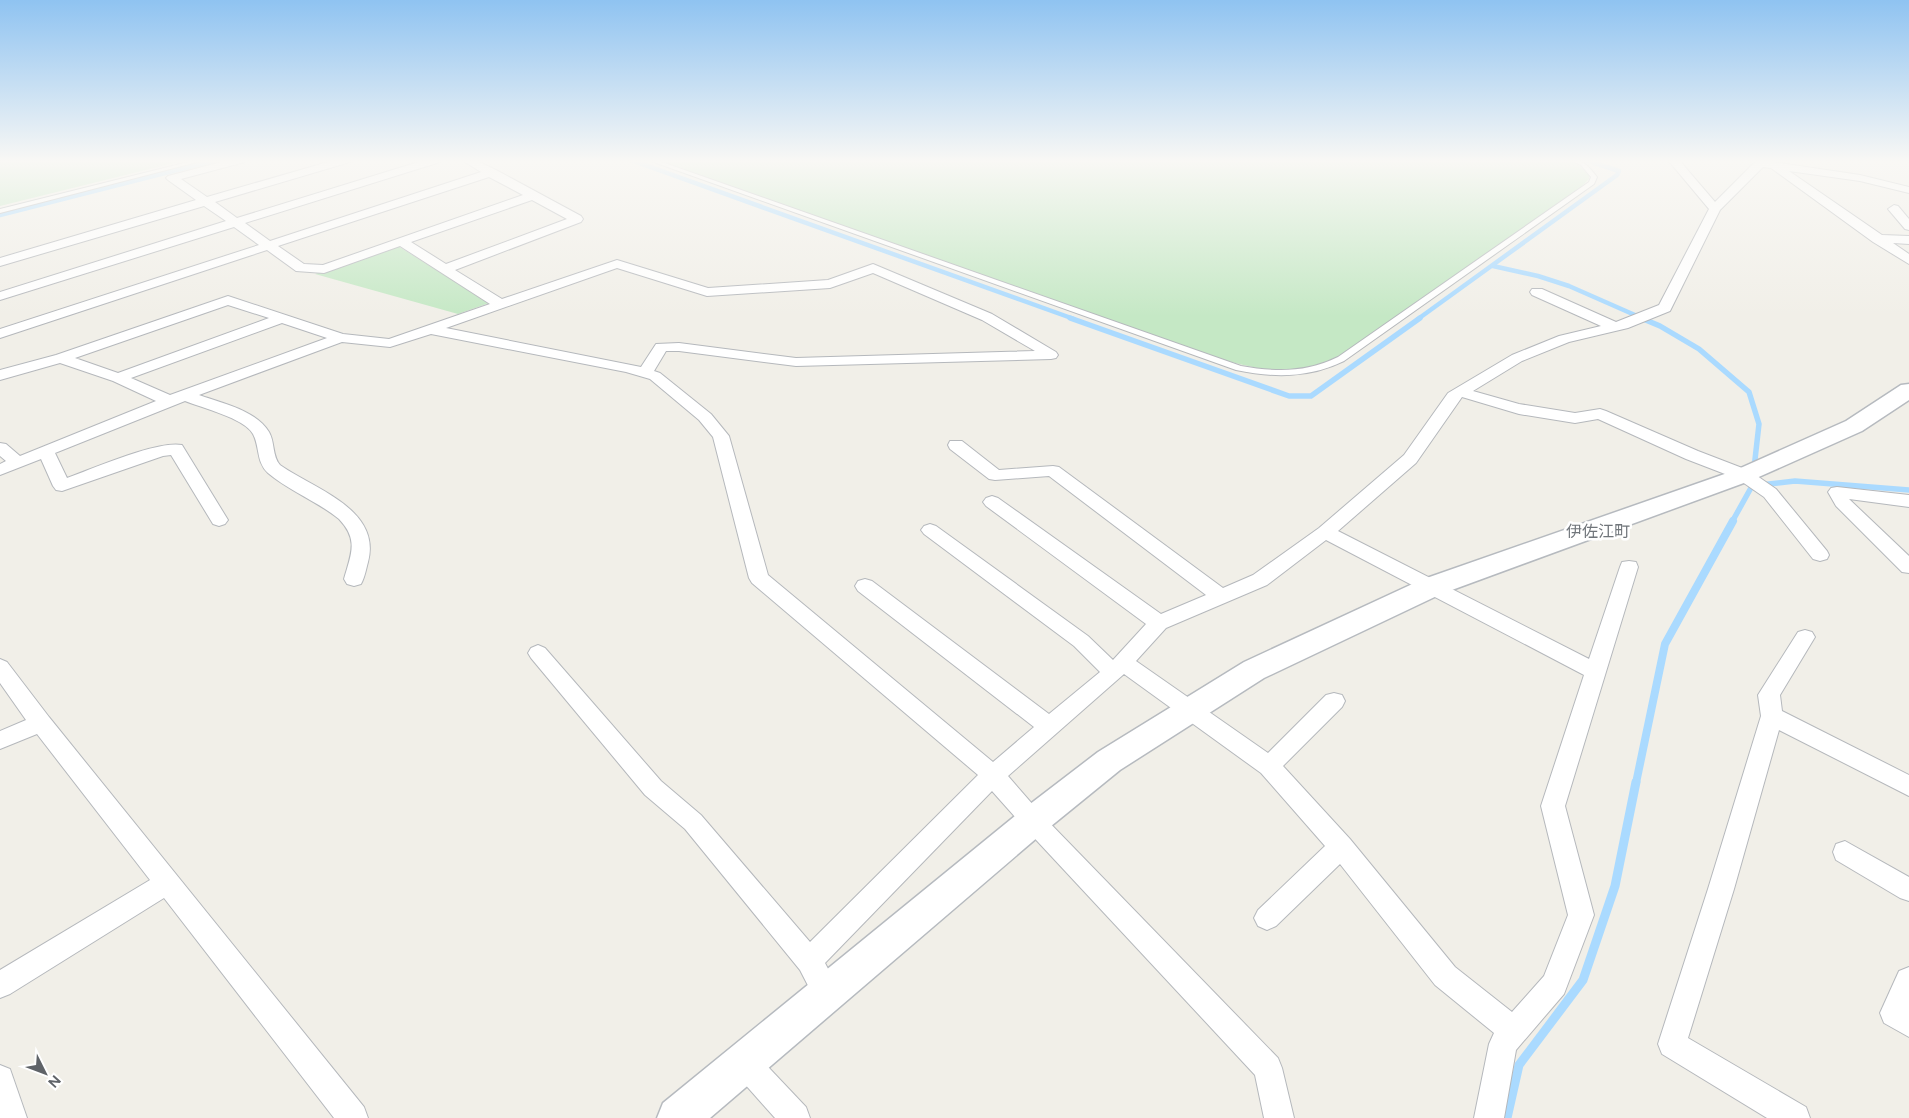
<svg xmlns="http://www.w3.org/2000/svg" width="1909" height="1118" viewBox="0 0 1909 1118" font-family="Figtree,'Noto Sans JP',sans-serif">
<rect width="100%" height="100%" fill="#f1efe8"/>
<!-- green -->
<g fill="#c5e8c5">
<polygon points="0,160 186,160 0,206"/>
<path d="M657,160h911l12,6 9,9v4l-10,10 -244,170c-41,20 -84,10 -126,-4z"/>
<polygon points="398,246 489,303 458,314 315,274"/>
</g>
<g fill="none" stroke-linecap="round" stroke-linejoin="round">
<!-- stream-far3 -->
<g stroke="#aadaff" stroke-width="4.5">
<polyline points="631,160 1074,319"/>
<polyline points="0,215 216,160"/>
<polyline points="1493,266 1538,276 1569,286 1644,319"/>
<polyline points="1418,319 1617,175 1619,171 1586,160"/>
</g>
<!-- stream-far2 -->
<g stroke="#aadaff" stroke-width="5.5">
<polyline points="1070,318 1289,396 1311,396 1420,318"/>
<polyline points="1641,318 1660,326 1699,349 1749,392 1759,424 1752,486 1732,522"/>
<polyline points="1760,485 1795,481 1909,490"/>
</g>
<!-- stream-far1 -->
<polyline stroke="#aadaff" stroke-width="8" points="1636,783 1665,644 1733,521"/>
<!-- stream -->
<polyline stroke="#aadaff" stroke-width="9" points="1507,1118 1519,1065 1583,980 1615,886 1636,782"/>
<defs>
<g id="lane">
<polygon points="196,160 205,160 0,213 0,209"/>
<path d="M648,160h8l585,206c34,6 65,7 97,-9l251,-175 2,-5 -10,-12 -11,-5c14,0 19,7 27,17l-3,7 -250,177c-35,17 -70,17 -108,9z"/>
</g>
<g id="street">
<path d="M229,160h17l-1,2 -64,17 26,18 128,-37h16l-1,2 -135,40 22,16 188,-58h16l-1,2 -195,61 25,18 211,-69 -19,-12h13l21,10 85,46 2,3 -2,3 -126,48 47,29 115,-39 91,28 120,-8 45,-16 119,50 64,38 2,3 -2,3 -5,1 -255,7 -117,-15h-13l-12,20 6,2 51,41 18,22 39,139 225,187 41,-35 -176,-136 -3,-5 3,-5 7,-2 7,2 177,133 51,-42 -26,-26 -150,-112 -3,-4 3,-4 6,-2 6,2 152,110 25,24 33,-36 -160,-118 -3,-4 3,-4 6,-2 6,2 163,116 45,-19 -157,-119 -54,4 -6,-1 -39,-30 -2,-4 2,-4h12l37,29 54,-4 6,1 164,121 30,-13 66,-47 85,-73 44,-62 64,-38 47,-19 42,-10 -69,-31 -2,-3 2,-3h10l74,33 43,-17 50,-96 -41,-49h11l36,42 41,-41 3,-1 101,15 49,12v6l-49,-12 -71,-10 93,64 27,1v8l-16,-1 16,11v10l-36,-22 -102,-74 -8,-1 -43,43 -50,101 -42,17 -59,14 -47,19 -49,30 46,13 56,9 25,-4 6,2 92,40 52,20 26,18 51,62 2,4 -2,4 -7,2 -7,-2 -49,-62 -26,-18 -52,-20 -88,-40 -23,4 -56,-9 -57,-17 -46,66 -78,68 251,128 31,-92 2,-5 7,-1 7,1 2,5 -73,239 29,109 -30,79 -48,56 -12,68h-30l15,-74 5,-11 -59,-48 -95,-121 -64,62 -9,4 -9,-4 -4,-8 4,-8 67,-64 -64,-73 -137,-99 -116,102 33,38 237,244 4,10 12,50h-30l-9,-43 -230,-247 -33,-37 -167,172 16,31 -4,9 -10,4 -10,-4 -17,-33 -115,-141 -40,-34 -114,-137 -3,-5 3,-5 7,-3 7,3 116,133 40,34 109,127 168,-167 -226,-192 -3,-5 -36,-141 -14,-17 -49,-41 -24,-7 -195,-38 -41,13 -48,-5 -143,53c22,8 57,15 70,37 6,10 3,24 11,33 34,24 102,44 88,97 -2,7 -3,15 -7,22l-7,2 -7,-2 -3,-5c7,-25 15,-39 -5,-60 -22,-18 -50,-28 -71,-46 -12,-11 -8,-26 -15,-39 -9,-16 -51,-26 -68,-33l-130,52 12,25c25,-9 91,-38 115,-33l46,75 -3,4 -6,2 -6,-2 -42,-69 -8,1 -101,35 -6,-1 -3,-4 -12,-27 -41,16v-11l6,-3 -6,-5v-13l6,1 14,12 136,-55 -43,-20 -53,-18 -60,17v-10l56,-15 172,-59 115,38 46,5 101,-35 -90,-58 -76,27 -28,-2 -29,-21 -267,88v-9l259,-84 -25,-18 -234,73v-8l226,-71 -22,-15 -204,60v-8l196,-58 -28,-20 -2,-2 2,-2zM489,177l34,18 -200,70 -19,-1 -26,-18zM532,200l35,19 -121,45 -35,-22zM617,268l90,28 123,-8 43,-15 109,47 53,31 -239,7 -117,-15 -23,1 -15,23 -195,-39zM228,305l41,13 -151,55 -43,-15zM282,323l45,15 -157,57 -39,-17zM1326,540l258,135 -43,131 27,109 -24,61 -32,36 -57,-45 -105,-128 -67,-73 59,-59 3,-6 -3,-6 -8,-2 -8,2 -58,58 -132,-92 30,-33 101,-43z"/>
<polygon points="1894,205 1898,206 1909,219 1909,230 1905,229 1888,209"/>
<polygon points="1837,487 1909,495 1909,507 1849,499 1909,556 1909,573 1902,572 1836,506 1828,492 1831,488"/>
<polygon points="1805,630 1812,632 1815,637 1780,695 1782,711 1909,775 1909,796 1779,730 1734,889 1688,1038 1806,1107 1810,1118 1767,1118 1662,1054 1658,1044 1708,889 1761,716 1758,695 1798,632"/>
<polygon points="0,659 7,662 49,717 364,1107 368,1118 334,1118 164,898 10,994 0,998 0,970 150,880 37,734 0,749 0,731 26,720 0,683"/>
<polygon points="1845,841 1909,877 1909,901 1900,898 1836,860 1833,852 1836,844"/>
<polygon points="1909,967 1909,1037 1884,1023 1880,1013 1899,971"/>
<polygon points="745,1049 755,1053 806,1107 810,1118 775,1118 735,1073 731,1063 735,1053"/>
<polygon points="0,1065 10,1069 27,1118 0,1118"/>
</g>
<polygon id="secondary" points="1909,384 1909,400 1862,431 1752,480 1441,594 1264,678 1120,770 1045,831 710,1118 657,1118 663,1103 1021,811 1098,752 1244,662 1421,580 1736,470 1846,421 1901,385"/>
</defs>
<!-- lane casing -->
<use href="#lane" stroke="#b5b8bc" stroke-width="2"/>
<!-- street casing -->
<use href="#street" stroke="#b5b8bc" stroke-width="2"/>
<!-- secondary casing -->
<use href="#secondary" stroke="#b6babf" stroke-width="3"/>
<!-- lane -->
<use href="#lane" fill="#fff" fill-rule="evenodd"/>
<!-- street -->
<use href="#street" fill="#fff" fill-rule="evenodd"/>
<!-- secondary -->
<use href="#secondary" fill="#fff" fill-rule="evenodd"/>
</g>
<!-- sky -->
<linearGradient id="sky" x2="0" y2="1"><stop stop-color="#8fc3f1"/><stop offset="0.51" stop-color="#f9f8f5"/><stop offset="1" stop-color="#f9f8f5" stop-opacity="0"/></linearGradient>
<rect width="1909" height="316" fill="url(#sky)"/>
<g text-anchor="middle" stroke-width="5" stroke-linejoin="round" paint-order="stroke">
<!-- quarter labels -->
<g font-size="16" fill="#70757a" stroke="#fff">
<text x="1598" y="537">伊佐江町</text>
</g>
</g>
<!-- north arrow -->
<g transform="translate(45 1073) rotate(132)" stroke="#ffffff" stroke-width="4" paint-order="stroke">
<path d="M0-4L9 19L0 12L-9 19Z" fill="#5f6368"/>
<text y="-8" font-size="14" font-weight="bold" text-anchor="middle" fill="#5f6368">N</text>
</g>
</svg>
